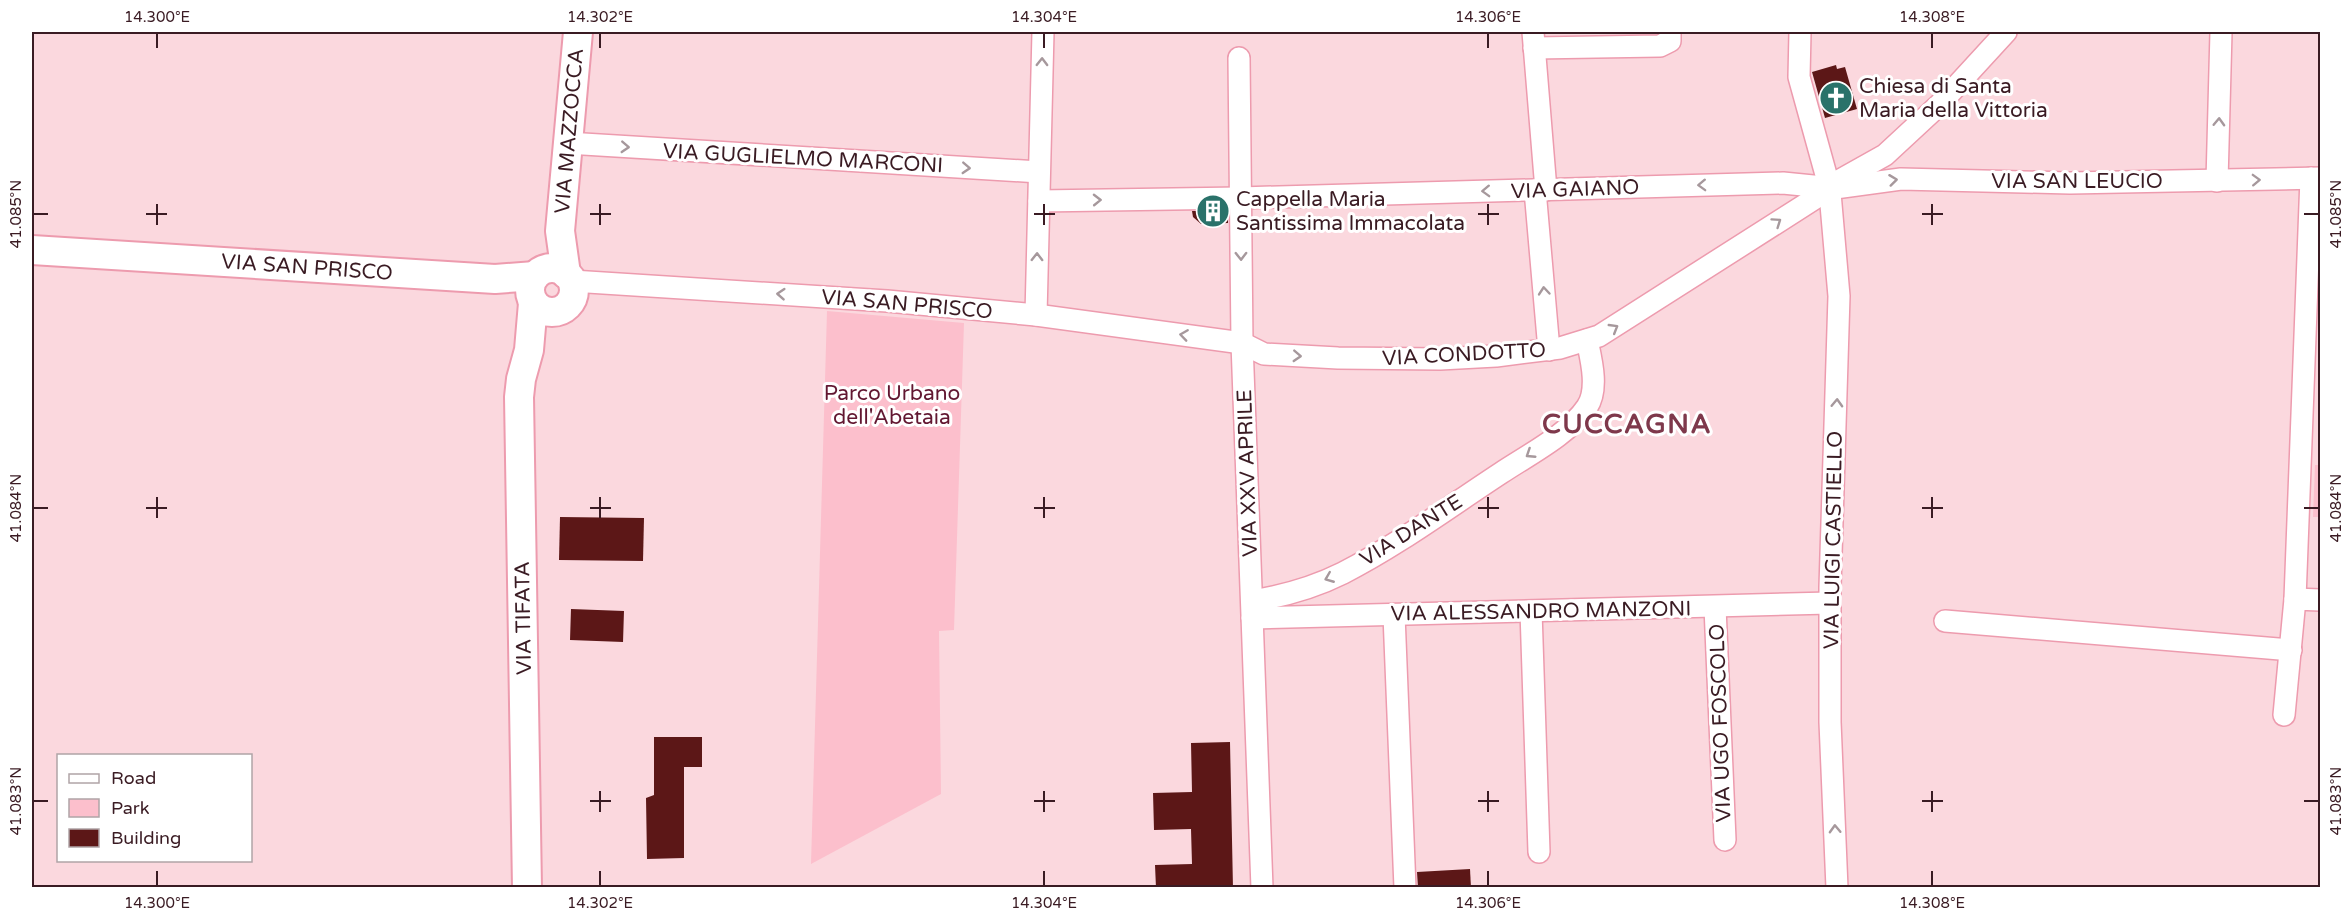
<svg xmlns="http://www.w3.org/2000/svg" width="2352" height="919" viewBox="0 0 2352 919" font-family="'Varela Round',sans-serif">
<rect width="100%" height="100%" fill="#fbd8de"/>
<!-- green -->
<g fill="#fcbfcc">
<polygon points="827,311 964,323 954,630 939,631 941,794 811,864"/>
<polygon points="2315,465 2320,465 2320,517 2313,517"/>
</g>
<!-- building -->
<g fill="#5c1717">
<polygon points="1836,65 1837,69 1845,67 1857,109 1825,118 1812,72"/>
<polygon points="1192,211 1228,211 1228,223 1201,224 1193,217"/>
<polygon points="560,517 644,518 643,561 559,560"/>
<polygon points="571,609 624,611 623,642 570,640"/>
<polygon points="654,737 702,737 702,767 684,767 684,858 647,859 646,798 654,795"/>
<polygon points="1230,742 1233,888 1156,888 1155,865 1192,864 1191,829 1154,830 1153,793 1192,792 1191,743"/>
<polygon points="1470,869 1471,888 1418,888 1417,872"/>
</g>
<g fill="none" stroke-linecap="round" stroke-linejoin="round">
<defs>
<g id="street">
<polyline points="1533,32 1546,190"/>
<polyline points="1800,32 1799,77 1828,182"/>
<polyline points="1534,48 1660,46 1670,41 1670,32"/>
<polyline points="1239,58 1242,343 1262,888"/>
<polyline points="567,143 1039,172"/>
<polyline points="2217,181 2221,32"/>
<polyline points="1835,183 1885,155 1939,105 2006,32"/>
<polyline points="1835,188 1901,179 2070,183 2320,178"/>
<polyline points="1535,190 1549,350"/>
<polyline points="1830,193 1839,296 1830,587 1830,722 1837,888"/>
<polyline points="1039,201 1240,198 1783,183 1823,187"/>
<polyline points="572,281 887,301 1036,315 1242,343 1264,354 1338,358 1440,359 1496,356 1560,348 1599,336 1825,192"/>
<polyline points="1036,315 1043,32"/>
<polyline points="2295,599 2311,178"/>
<path d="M1252,601c32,-5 61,-13 91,-28 55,-28 106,-66 158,-100 27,-18 68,-39 86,-66 12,-18 4,-48 0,-67"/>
<polyline points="1715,607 1725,840"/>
<polyline points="1531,611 1539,852"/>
<polyline points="1394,615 1405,888"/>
<polyline points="1252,618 1830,603"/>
<polyline points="1945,621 2291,650"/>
<polyline points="2284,715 2295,599 2320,600"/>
</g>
<g id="secondary">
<polyline points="32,250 495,279 535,276"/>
<circle cx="552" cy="290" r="22"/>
<polyline points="566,274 560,231 578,32"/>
<polyline points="527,888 519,397 521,379 529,350 533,303"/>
</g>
</defs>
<!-- street casing -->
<use href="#street" stroke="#ed9bae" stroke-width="24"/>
<!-- secondary casing -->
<use href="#secondary" stroke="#ed9bae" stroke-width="32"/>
<!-- street -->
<use href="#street" stroke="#fff" stroke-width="21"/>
<!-- secondary -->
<use href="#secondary" stroke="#fff" stroke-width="28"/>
</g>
<!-- one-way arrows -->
<defs><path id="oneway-chevron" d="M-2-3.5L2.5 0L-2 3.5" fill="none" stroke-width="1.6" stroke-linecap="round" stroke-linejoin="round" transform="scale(1.5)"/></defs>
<g stroke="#a6989c">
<use href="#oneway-chevron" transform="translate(1042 62) rotate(-89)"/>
<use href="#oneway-chevron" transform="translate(2219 122) rotate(-88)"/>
<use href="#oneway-chevron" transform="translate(625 147) rotate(3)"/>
<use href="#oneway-chevron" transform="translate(966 168) rotate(3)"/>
<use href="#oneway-chevron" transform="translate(1893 180) rotate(-7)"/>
<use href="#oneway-chevron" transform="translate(2256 180) rotate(-2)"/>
<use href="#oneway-chevron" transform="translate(1702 185) rotate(178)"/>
<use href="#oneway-chevron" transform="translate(1486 191) rotate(178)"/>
<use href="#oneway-chevron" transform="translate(1097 200) rotate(-1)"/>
<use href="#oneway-chevron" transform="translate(1777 222) rotate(-35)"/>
<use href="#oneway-chevron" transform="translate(1241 256) rotate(89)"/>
<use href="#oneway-chevron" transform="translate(1037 257) rotate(-89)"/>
<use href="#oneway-chevron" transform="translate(1544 291) rotate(-95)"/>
<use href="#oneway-chevron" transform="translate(781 294) rotate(-176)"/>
<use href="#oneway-chevron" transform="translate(1614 328) rotate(-31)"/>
<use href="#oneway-chevron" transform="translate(1184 335) rotate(-172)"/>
<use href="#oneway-chevron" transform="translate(1297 356) rotate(3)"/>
<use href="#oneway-chevron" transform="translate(1837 403) rotate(-88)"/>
<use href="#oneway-chevron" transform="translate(1530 454) rotate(147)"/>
<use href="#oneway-chevron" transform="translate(1329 578) rotate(158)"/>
<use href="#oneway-chevron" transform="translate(1835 829) rotate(-92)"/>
</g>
<!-- ticks -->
<path fill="none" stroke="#3a1b23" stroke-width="2" d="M157,33v15M600,33v15M1044,33v15M1488,33v15M1932,33v15M157,204v21M600,204v21M1044,204v21M1488,204v21M1932,204v21M33,214h15M146,214h21M590,214h21M1034,214h21M1478,214h21M1922,214h21M2304,214h15M157,497v21M600,497v21M1044,497v21M1488,497v21M1932,497v21M33,508h15M146,508h21M590,508h21M1034,508h21M1478,508h21M1922,508h21M2304,508h15M600,791v21M1044,791v21M1488,791v21M1932,791v21M33,801h15M590,801h21M1034,801h21M1478,801h21M1922,801h21M2304,801h15M157,871v15M600,871v15M1044,871v15M1488,871v15M1932,871v15"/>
<!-- icons -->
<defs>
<symbol id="church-disc" viewBox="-11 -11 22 22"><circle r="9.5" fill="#2a726a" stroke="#fff"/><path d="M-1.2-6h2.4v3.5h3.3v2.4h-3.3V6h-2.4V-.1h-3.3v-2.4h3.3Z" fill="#fff"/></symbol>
<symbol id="building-disc" viewBox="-11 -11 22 22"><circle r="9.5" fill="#2a726a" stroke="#fff"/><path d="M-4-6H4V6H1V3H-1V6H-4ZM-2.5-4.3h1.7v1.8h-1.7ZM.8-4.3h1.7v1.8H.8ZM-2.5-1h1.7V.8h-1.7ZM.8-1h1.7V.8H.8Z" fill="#fff"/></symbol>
</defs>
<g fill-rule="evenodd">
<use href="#church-disc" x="1817" y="79" width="38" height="38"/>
<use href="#building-disc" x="1194" y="192" width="38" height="38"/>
</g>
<g text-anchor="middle" stroke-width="6" stroke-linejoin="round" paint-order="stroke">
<!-- poi labels -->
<g font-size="21" fill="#3a1b23" stroke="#fff" text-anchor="start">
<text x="1859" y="93">Chiesa di Santa<tspan x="1859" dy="24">Maria della Vittoria</tspan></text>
<text x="1236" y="206">Cappella Maria<tspan x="1236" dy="24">Santissima Immacolata</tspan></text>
</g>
<!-- street labels -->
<g font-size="21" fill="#3a1b23" stroke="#fff">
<text transform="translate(569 131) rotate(-85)" y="7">VIA MAZZOCCA</text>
<text transform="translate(803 158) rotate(3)" y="7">VIA GUGLIELMO MARCONI</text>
<text x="2077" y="188">VIA SAN LEUCIO</text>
<text transform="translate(1575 189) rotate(-2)" y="7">VIA GAIANO</text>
<text transform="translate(307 267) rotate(4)" y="7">VIA SAN PRISCO</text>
<text transform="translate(907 304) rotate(5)" y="7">VIA SAN PRISCO</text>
<text transform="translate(1464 354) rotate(-3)" y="7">VIA CONDOTTO</text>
<text transform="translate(1247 473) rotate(-92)" y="7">VIA XXV APRILE</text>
<text transform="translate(1411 530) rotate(-32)" y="7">VIA DANTE</text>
<text transform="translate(1833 540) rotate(-89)" y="7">VIA LUIGI CASTIELLO</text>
<text transform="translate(1541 611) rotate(-1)" y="7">VIA ALESSANDRO MANZONI</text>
<text transform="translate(523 618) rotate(-91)" y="7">VIA TIFATA</text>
<text transform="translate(1720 723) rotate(-92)" y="7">VIA UGO FOSCOLO</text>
</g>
<!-- park labels -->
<g font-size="21" fill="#621731" stroke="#fff">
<text x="892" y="400">Parco Urbano<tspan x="892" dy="24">dell'Abetaia</tspan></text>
</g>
<!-- district labels -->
<g font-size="27" font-weight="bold" letter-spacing="1.5" fill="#7e384b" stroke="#fff">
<text x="1627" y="433">CUCCAGNA</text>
</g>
</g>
<!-- border -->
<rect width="2352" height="919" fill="none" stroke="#ffffff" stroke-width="66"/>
<!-- legend -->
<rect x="57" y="754" width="195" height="108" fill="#ffffff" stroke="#b0a4a7" stroke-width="1.5"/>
<rect x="69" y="774" width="30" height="9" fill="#ffffff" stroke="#b0a4a7" stroke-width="1.5"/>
<text x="111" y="784" font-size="18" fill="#3a1b23">Road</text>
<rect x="69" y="799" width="30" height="18" fill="#fcbfcc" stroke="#b0a4a7" stroke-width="1.5"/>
<text x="111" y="814" font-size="18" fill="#3a1b23">Park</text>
<rect x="69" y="829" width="30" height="18" fill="#5c1717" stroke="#b0a4a7" stroke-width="1.5"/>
<text x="111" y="844" font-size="18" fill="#3a1b23">Building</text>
<rect x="33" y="33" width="2286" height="853" fill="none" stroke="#3a1b23" stroke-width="2"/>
<g font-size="15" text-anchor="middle" fill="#3a1b23">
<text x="157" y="22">14.300°E</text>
<text x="600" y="22">14.302°E</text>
<text x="1044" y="22">14.304°E</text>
<text x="1488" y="22">14.306°E</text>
<text x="1932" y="22">14.308°E</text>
<text transform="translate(16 214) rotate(-90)" y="5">41.085°N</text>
<text transform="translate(2336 214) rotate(-90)" y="5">41.085°N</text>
<text transform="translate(16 508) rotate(-90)" y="5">41.084°N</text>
<text transform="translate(2336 508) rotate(-90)" y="5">41.084°N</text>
<text transform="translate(16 801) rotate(-90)" y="5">41.083°N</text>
<text transform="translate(2336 801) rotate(-90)" y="5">41.083°N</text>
<text x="157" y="908">14.300°E</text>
<text x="600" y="908">14.302°E</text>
<text x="1044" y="908">14.304°E</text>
<text x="1488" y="908">14.306°E</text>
<text x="1932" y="908">14.308°E</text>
</g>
</svg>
